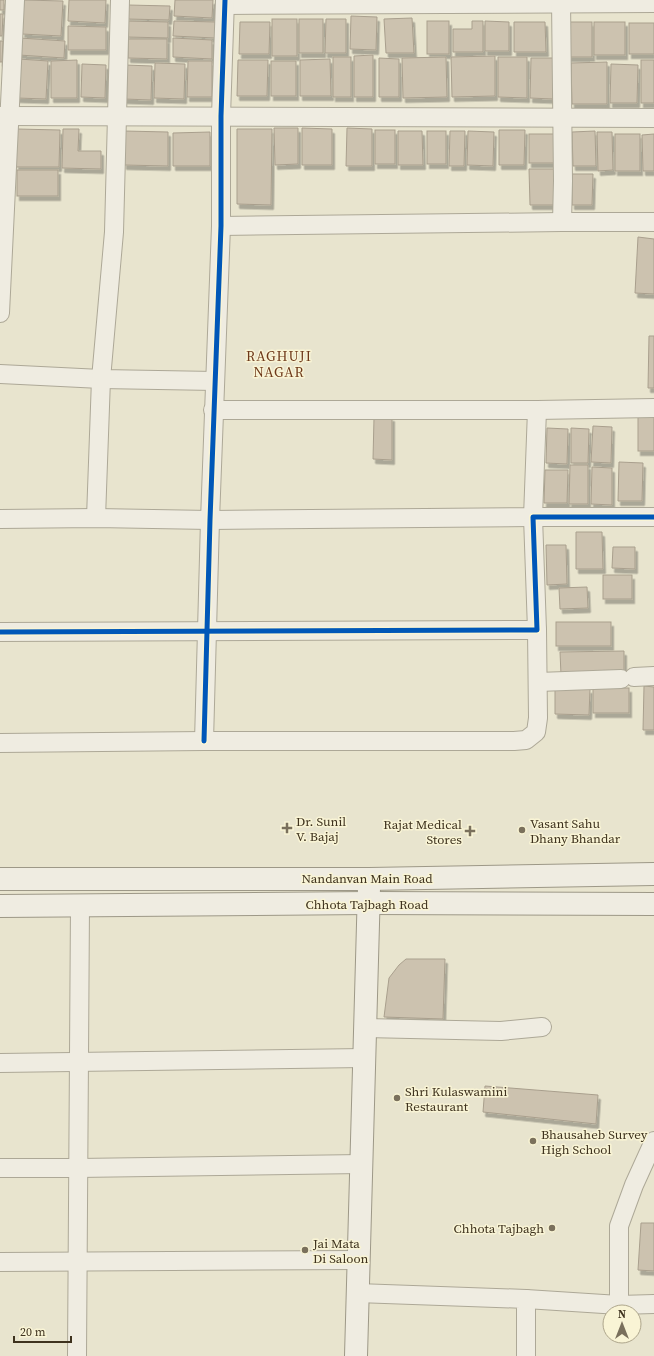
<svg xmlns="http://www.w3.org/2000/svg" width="654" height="1356" viewBox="0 0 654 1356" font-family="'Source Serif 4',serif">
<defs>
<filter id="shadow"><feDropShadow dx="2.5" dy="4.5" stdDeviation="0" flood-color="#0004"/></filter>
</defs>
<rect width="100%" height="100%" fill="#e8e4ce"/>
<!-- building -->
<g fill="#ccc2af" stroke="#a99f8d" filter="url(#shadow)">
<rect x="0" y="0" width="4" height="10"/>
<polygon points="24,0 63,1 61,36 22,34"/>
<polygon points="69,0 106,0 105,23 68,21"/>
<polygon points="175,0 213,0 212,18 174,16"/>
<polygon points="128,5 170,6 169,20 127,19"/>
<polygon points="0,14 3,14 2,36 0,36"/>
<polygon points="351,16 377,17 376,50 350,49"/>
<polygon points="412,18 414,53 386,53 384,19"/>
<rect x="272" y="19" width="25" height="37"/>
<rect x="299" y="19" width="24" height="34"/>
<polygon points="326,19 346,19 346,53 325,53"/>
<polygon points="127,21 168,22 168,38 127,37"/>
<polygon points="174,21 216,22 215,38 173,36"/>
<rect x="427" y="21" width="22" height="33"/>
<polygon points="472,21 483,21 483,52 453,52 453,29 472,29"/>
<polygon points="485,21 509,22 509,51 485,51"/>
<polygon points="240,22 270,22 269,54 239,54"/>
<polygon points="514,22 545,22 546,52 514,52"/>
<rect x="567" y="22" width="25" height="35"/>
<rect x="594" y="22" width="31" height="33"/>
<rect x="629" y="23" width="25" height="31"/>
<polygon points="68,26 106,27 106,50 68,50"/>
<polygon points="20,38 65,41 64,58 19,55"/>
<polygon points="173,38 212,40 212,59 173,57"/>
<polygon points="128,39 167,39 167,59 128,58"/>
<polygon points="0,41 3,41 2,62 0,62"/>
<polygon points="373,55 373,97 354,97 354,56"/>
<polygon points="495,56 495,96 452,97 451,57"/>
<rect x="333" y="57" width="18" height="40"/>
<polygon points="446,57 447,97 403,98 402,58"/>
<polygon points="498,57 527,57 527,98 498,97"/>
<polygon points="379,58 399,59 399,97 379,97"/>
<polygon points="531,58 554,58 553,99 530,98"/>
<polygon points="19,59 48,61 46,99 17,98"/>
<polygon points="330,59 331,96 300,96 300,60"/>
<polygon points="77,60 77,98 51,98 51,61"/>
<polygon points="238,60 268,60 267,96 237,96"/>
<rect x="641" y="60" width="13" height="43"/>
<polygon points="188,61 212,61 212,97 187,97"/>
<rect x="271" y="61" width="25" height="35"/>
<polygon points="607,62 607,104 572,104 571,63"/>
<polygon points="155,63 185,64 184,99 154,98"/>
<polygon points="82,64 106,65 105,98 81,97"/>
<polygon points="611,64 638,65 637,103 610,103"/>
<polygon points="125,65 152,66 151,100 124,99"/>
<polygon points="274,128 298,128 298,164 275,165"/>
<polygon points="302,128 332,129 332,165 302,165"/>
<polygon points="347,128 372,129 372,166 346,166"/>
<polygon points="17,129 60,130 59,167 16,167"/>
<polygon points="63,129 79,129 78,151 101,151 101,169 62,168"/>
<polygon points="237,129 272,129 271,205 237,204"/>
<rect x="375" y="130" width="20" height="34"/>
<polygon points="499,130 525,130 524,165 499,165"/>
<polygon points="124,131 168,132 168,166 124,165"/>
<polygon points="398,131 422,131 423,165 398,165"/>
<rect x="427" y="131" width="19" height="33"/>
<polygon points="450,131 465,131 464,166 449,166"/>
<polygon points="468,131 494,132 493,166 467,165"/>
<polygon points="595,131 596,166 573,166 572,132"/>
<polygon points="210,132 210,166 173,166 173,133"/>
<polygon points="597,132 612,132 613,170 598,171"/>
<rect x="529" y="134" width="29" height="29"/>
<rect x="615" y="134" width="25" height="37"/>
<polygon points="654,134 654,171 643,171 642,135"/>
<polygon points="529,169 555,169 555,205 530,205"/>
<rect x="17" y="170" width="41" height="26"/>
<polygon points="572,174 593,174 592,205 572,205"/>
<polygon points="638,237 654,239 654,294 635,293"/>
<polygon points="649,336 654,336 654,388 648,388"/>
<polygon points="392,417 392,460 373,459 374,418"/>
<rect x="638" y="417" width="16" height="34"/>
<polygon points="593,426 612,427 611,463 591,462"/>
<polygon points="547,428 568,429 567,464 546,463"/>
<polygon points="571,428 589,429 588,463 571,463"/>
<polygon points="619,462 643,463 642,501 618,501"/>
<polygon points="570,465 588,465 588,504 569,504"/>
<polygon points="592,467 612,468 612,505 591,504"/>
<polygon points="545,470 568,470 567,503 544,503"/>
<polygon points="576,532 602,532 603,569 576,569"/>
<polygon points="546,545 566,545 567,584 547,585"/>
<polygon points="613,547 635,547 635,569 612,568"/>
<rect x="603" y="575" width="29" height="24"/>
<polygon points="587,587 588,608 560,609 559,588"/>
<rect x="556" y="622" width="55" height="24"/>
<polygon points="624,651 624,674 561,675 560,652"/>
<polygon points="644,686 654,687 654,730 643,730"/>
<rect x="593" y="688" width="36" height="25"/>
<polygon points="555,689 590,689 589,715 555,714"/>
<polygon points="406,959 445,959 443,1019 384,1017 389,978 399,965"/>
<polygon points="485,1086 598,1095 596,1124 483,1112"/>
<polygon points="641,1223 654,1223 654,1271 638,1270"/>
</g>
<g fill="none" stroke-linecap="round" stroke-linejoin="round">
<defs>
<g id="minor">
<polyline points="561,0 563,181 562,222"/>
<polyline points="225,5 654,3"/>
<polyline points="0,116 654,118"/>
<polyline points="221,226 562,222 654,222"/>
<polyline points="0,313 15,0"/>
<polyline points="0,374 101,379 215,381"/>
<polyline points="213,410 537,410 654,408"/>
<polyline points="96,518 101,379 114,232 120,0"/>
<polyline points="0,519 96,518 210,520 533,517 537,410"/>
<polyline points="0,632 537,630 533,517 654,517"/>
<polyline points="634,677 654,676"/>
<polyline points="538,682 621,679"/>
<polyline points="204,741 210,520 221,226 221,116 225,0"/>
<polyline points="0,743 204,741 514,741 526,740 536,732 538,718 537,630"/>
<polyline points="365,1028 501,1031 542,1027"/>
<polyline points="0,1063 364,1058"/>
<polyline points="0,1168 78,1168 362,1164"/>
<polyline points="0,1262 358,1260"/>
<polyline points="357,1293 526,1299 526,1356"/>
<polyline points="526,1299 619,1305 654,1304"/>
<polyline points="619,1305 619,1226 634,1185 654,1141"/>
<polyline points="77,1356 80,905"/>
</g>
<g id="secondary">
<polyline points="0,879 369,879 654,874"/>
<polyline points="0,906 369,903 654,904"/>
<polyline points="356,1356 369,888"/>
</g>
</defs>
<!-- minor casing -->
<use href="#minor" stroke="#ada897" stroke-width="20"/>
<!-- secondary casing -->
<use href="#secondary" stroke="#9d9887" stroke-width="24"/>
<!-- minor -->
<use href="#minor" stroke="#efece1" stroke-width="18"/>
<!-- secondary -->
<use href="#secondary" stroke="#efece1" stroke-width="22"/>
<defs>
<g id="cycleway">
<polyline points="0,632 537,630 533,517 654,517"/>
<polyline points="204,741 210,520 221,226 221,116 225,0"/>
</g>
</defs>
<!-- cycleway casing -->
<use href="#cycleway" stroke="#f9f4d5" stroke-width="8"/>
<!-- cycleway -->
<use href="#cycleway" stroke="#0057b8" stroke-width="5"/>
</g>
<!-- markers -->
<g fill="#7a705c" stroke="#f9f4d5" stroke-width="1.5">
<path d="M285 822h4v4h4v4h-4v4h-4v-4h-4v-4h4z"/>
<circle cx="522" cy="830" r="4"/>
<path d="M468 825h4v4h4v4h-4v4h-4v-4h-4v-4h4z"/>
<circle cx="397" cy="1098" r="4"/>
<circle cx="533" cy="1141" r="4"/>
<circle cx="552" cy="1228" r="4"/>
<circle cx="305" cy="1250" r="4"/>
</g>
<g text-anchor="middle" stroke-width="3" stroke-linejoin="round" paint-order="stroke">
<!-- poi labels -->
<g font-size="13" fill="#3e321e" stroke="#f9f4d5" text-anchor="start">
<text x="296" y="826">Dr. Sunil<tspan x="296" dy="15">V. Bajaj</tspan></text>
<text x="530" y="828">Vasant Sahu<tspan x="530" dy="15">Dhany Bhandar</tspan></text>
<text x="462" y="829" text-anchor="end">Rajat Medical<tspan x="462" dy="15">Stores</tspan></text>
<text x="405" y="1096">Shri Kulaswamini<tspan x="405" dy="15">Restaurant</tspan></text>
<text x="541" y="1139">Bhausaheb Survey<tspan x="541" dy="15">High School</tspan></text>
<text x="544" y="1233" text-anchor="end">Chhota Tajbagh</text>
<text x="313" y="1248">Jai Mata<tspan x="313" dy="15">Di Saloon</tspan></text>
</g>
<!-- street labels -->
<g font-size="13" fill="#3e321e" stroke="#f9f4d5">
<text x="367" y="883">Nandanvan Main Road</text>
<text x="367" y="909">Chhota Tajbagh Road</text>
</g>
<!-- neighbourhood labels -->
<g font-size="14" letter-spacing="1" fill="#6e3819" stroke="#f9f4d5">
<text x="279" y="361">RAGHUJI<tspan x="279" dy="16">NAGAR</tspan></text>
</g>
</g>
<!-- north arrow -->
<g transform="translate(622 1324)"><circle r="19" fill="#f9f4d5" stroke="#aea68c"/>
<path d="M0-3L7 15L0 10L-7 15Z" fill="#7a705c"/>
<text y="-6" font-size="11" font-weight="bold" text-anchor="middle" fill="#3e321e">N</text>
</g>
<!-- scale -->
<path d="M14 1336v6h57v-6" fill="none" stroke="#3e321e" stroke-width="2"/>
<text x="20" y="1336" font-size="12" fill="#3e321e" stroke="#f9f4d5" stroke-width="3" paint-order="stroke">20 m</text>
</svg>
